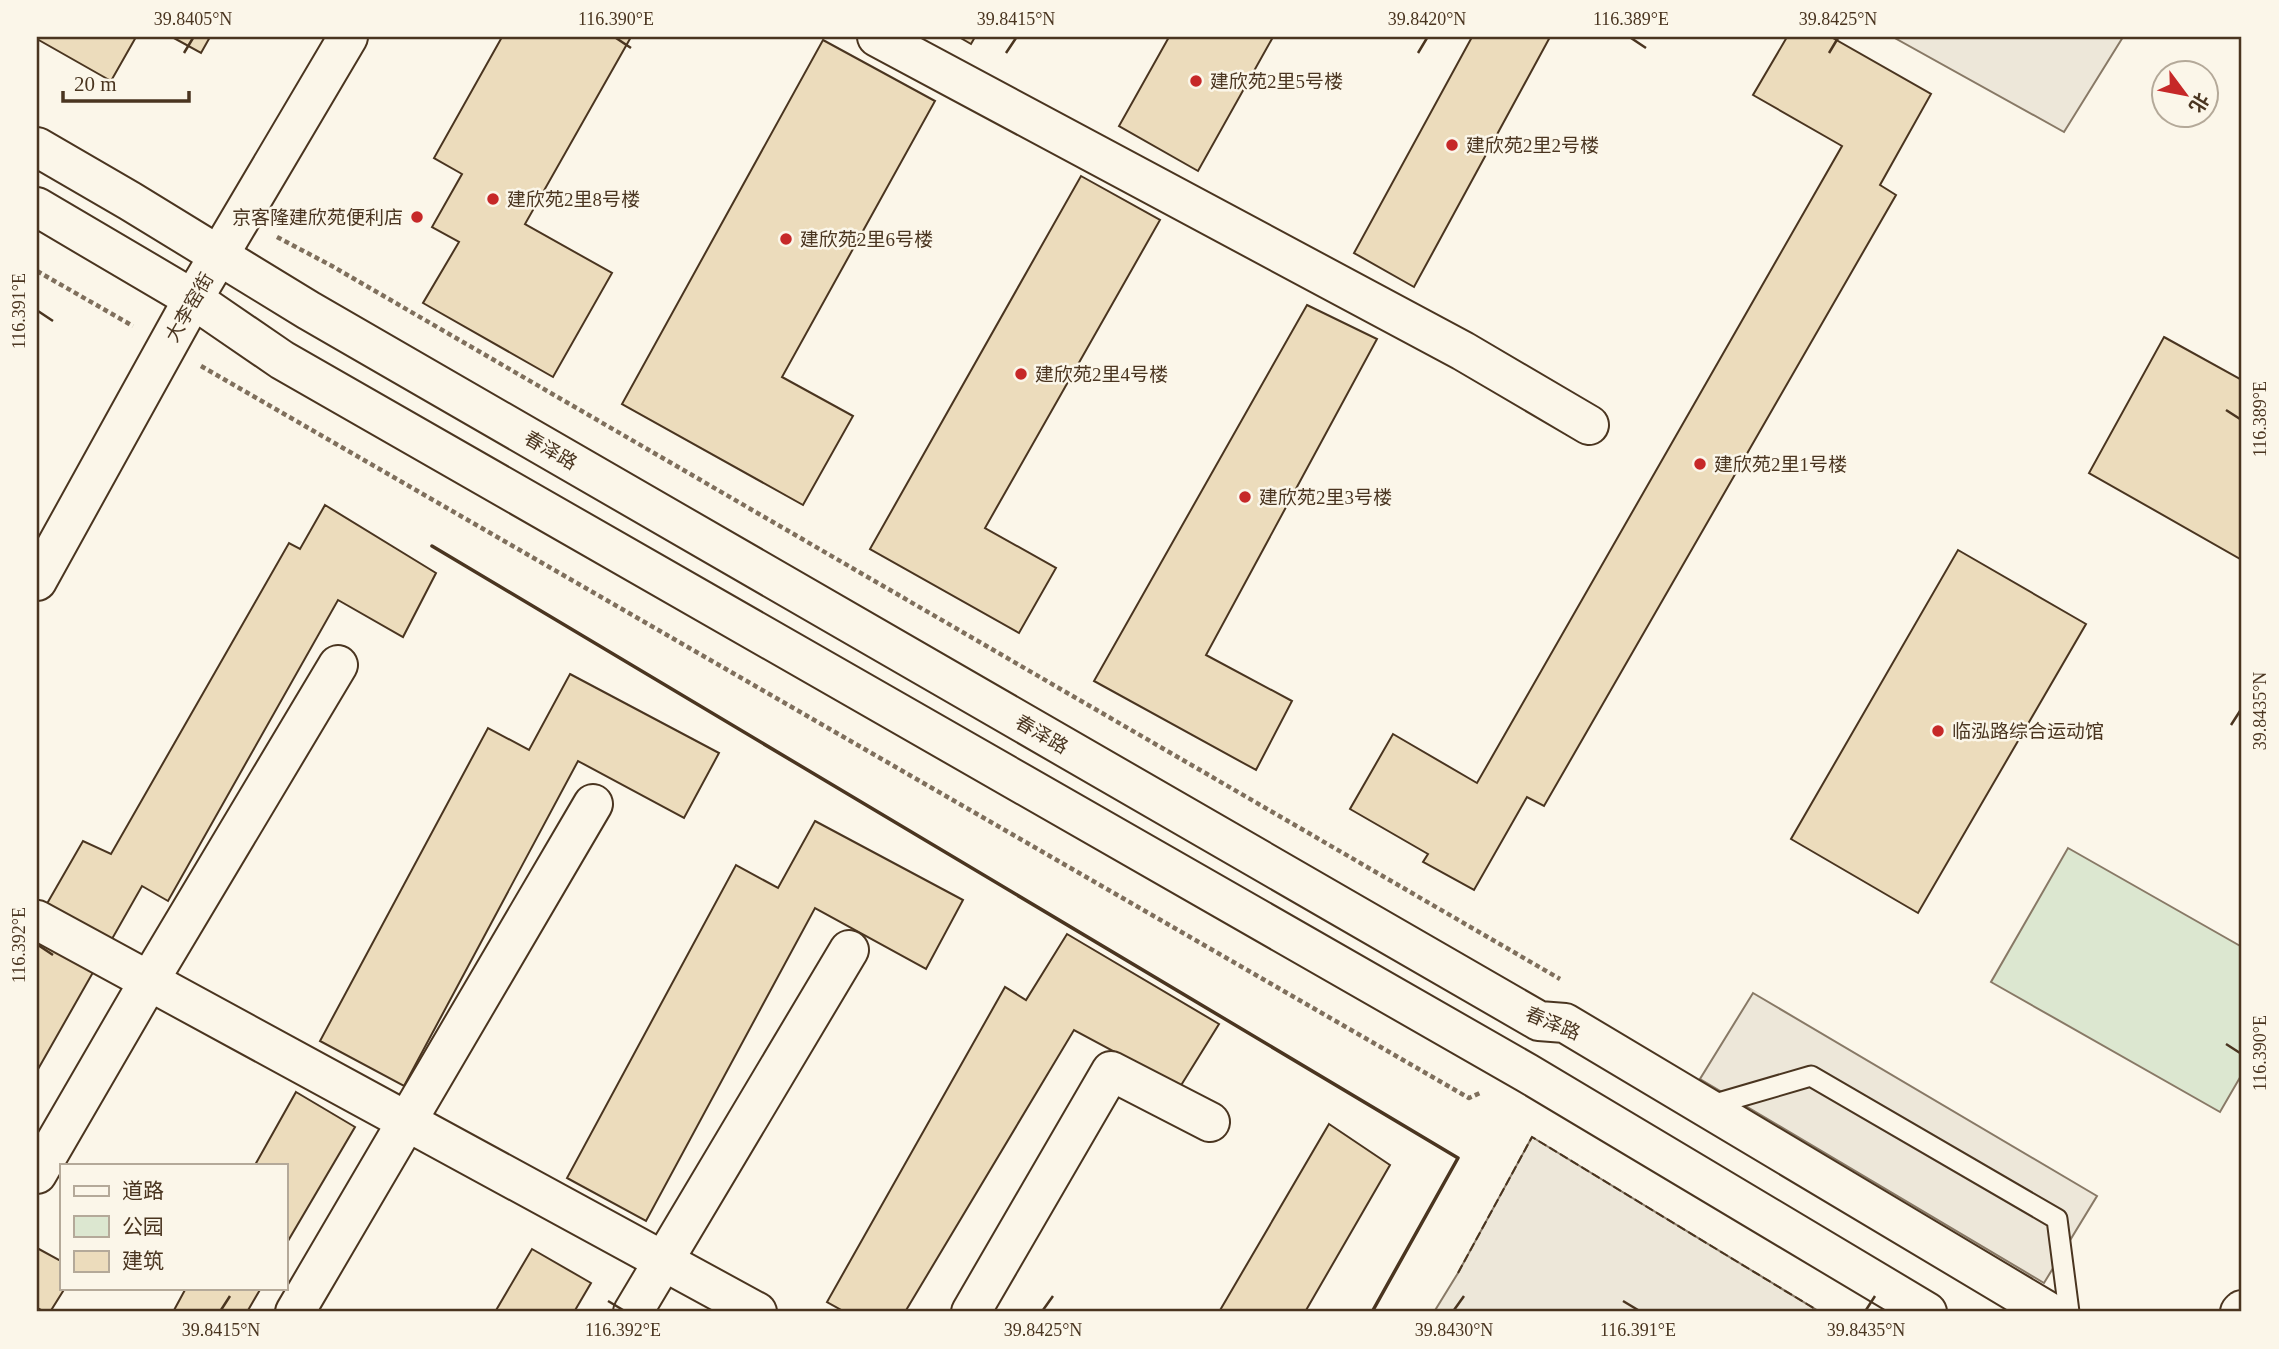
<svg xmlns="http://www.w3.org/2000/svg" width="2279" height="1349" viewBox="0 0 2279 1349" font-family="'Times New Roman','Noto Sans SC',serif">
<rect width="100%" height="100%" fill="#fbf6e9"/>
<!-- green -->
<polygon fill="#dce7d0" stroke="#887966" stroke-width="2" points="2068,848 2242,947 2242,1074 2220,1112 1991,982"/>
<!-- parking -->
<g fill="#ede7d9" stroke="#887966" stroke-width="2">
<polygon points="1893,37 2123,37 2064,132"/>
<polygon points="1753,993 2097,1196 2044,1283 1700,1079"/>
<polygon points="1532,1137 1820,1312 1434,1312 1458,1273"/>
</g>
<!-- building -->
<g fill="#ecdcbc" stroke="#4a3520" stroke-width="2">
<polygon points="37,37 136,37 111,81 37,39"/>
<polygon points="172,37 210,37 201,53"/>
<polygon points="502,37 631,37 525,224 612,273 553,377 423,303 459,242 432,227 462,174 434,158"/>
<polygon points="959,37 975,37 971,44"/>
<polygon points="1169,37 1273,37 1198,171 1119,126"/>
<polygon points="1472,37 1550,37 1414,287 1354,253"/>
<polygon points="1787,37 1831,37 1931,94 1880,185 1896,195 1544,806 1527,797 1474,890 1423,862 1428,854 1350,809 1393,734 1477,783 1842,146 1753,95"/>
<polygon points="823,40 935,101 782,377 853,416 803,505 622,404"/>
<polygon points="1081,176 1160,220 985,528 1056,568 1019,633 870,549"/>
<polygon points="1307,305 1377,339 1206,655 1292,701 1256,770 1094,681"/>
<polygon points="2164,337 2242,380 2242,560 2089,473"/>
<polygon points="325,505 436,573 403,637 338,600 168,901 142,886 37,1071 37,921 83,841 111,854 289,543 300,549"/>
<polygon points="1958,550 2086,624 1918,913 1791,839"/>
<polygon points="570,674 719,753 684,818 578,761 404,1086 320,1041 488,728 529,750"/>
<polygon points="815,821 963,900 926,969 815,908 646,1221 567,1178 736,865 778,888"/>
<polygon points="1067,934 1219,1024 1180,1087 1074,1030 905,1312 845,1312 827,1302 1005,987 1026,1000"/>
<polygon points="296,1092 355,1127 285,1246 285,1165 255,1165"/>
<polygon points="1329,1124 1390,1165 1305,1312 1219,1312"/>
<polygon points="37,1248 61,1261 61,1288 65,1288 50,1312 45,1312 37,1308"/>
<polygon points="532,1249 591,1283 574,1312 495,1312"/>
<polygon points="186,1288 261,1288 247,1312 173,1312"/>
</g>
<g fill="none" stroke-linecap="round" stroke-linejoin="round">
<defs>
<polyline id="lane" points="1708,1106 1811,1076 2057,1219 2069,1312"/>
<g id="street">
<polyline points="877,37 1463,351 1589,425"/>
<polyline points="37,581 193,299 348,37"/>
<polyline points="37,920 757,1312"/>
<polyline points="37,1174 149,981 338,665"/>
<polyline points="295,1312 593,804"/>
<polyline points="633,1312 849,950"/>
<polyline points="971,1312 1111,1071 1210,1122"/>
</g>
<g id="secondary">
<polyline points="37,147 130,201 308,310 1539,1021 1565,1023 2049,1312"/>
<polyline points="37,207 193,299 282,360 1527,1073 1927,1312"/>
<polyline points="2240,1312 2242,1310"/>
</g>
</defs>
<!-- lane casing -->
<use href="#lane" stroke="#4a3520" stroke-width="23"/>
<!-- street casing -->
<use href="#street" stroke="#4a3520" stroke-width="42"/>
<!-- secondary casing -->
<use href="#secondary" stroke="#4a3520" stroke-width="42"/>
<!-- path -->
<g stroke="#7f6f5c" stroke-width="4.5" stroke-dasharray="5 3.5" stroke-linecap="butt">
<polyline points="277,237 332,266 1560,979"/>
<polyline points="37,271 133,326"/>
<polyline points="201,366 1469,1098 1480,1093"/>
</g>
<!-- lane -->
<use href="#lane" stroke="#fbf6e9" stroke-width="19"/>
<!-- street -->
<use href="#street" stroke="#fbf6e9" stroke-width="38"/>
<!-- secondary -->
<use href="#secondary" stroke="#fbf6e9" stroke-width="38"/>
<!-- fence -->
<polyline stroke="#4a3520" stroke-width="2" stroke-dasharray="9 3.5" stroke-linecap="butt" points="1458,1273 1532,1137 1820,1312"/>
<!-- wall -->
<polyline stroke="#4a3520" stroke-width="3.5" points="432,546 1458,1158 1372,1312"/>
</g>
<!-- ticks -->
<path fill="none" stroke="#4a3520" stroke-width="2.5" d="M616,38l15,10M1631,38l15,10M184,53l9,-15M1006,53l10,-15M1418,53l9,-15M1829,53l9,-15M38,311l15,10M2226,410l14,9M2231,725l9,-14M38,945l15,10M2226,1044l14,9M608,1301l15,9M1623,1301l15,9M221,1310l9,-14M1043,1310l10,-14M1454,1310l10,-14M1866,1310l9,-14"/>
<!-- markers -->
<g fill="#c62828" stroke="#fbf6e9" stroke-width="2.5">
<circle cx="1196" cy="81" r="7"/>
<circle cx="1452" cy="145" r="7"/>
<circle cx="493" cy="199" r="7"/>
<circle cx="417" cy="217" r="7"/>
<circle cx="786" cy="239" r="7"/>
<circle cx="1021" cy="374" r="7"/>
<circle cx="1700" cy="464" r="7"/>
<circle cx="1245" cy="497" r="7"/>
<circle cx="1938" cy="731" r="7"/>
</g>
<g text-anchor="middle" stroke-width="5" stroke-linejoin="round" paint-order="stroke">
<!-- poi labels -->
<g font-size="19" fill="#4a3520" stroke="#fbf6e9" text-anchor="start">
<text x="1210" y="88">建欣苑2里5号楼</text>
<text x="1466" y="152">建欣苑2里2号楼</text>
<text x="507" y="206">建欣苑2里8号楼</text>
<text x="403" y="224" text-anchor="end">京客隆建欣苑便利店</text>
<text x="800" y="246">建欣苑2里6号楼</text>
<text x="1035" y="381">建欣苑2里4号楼</text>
<text x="1714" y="471">建欣苑2里1号楼</text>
<text x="1259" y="504">建欣苑2里3号楼</text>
<text x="1952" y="738">临泓路综合运动馆</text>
</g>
<!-- street labels -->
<g font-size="19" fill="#4a3520" stroke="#fbf6e9">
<text transform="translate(189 307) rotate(-60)" y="7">大李窑街</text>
<text transform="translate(551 450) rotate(30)" y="7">春泽路</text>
<text transform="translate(1042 734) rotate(30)" y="7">春泽路</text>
<text transform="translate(1553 1023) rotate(22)" y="7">春泽路</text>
</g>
</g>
<!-- border -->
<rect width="2279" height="1349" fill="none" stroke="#fbf6e9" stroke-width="77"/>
<!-- legend -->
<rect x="60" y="1164" width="228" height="126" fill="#fbf6e9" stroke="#b4a999" stroke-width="2"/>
<rect x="74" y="1186" width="35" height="10" fill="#fbf6e9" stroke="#b4a999" stroke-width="2"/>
<text x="122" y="1198" font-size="21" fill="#4a3520">道路</text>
<rect x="74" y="1216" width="35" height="21" fill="#dce7d0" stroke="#b4a999" stroke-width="2"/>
<text x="122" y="1234" font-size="21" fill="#4a3520">公园</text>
<rect x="74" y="1251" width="35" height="21" fill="#ecdcbc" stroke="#b4a999" stroke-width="2"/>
<text x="122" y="1268" font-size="21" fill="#4a3520">建筑</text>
<!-- north arrow -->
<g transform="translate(2185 94) rotate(122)"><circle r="33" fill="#fbf6e9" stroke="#b4a999" stroke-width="2"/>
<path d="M0-5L12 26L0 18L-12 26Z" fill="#c62828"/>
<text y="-10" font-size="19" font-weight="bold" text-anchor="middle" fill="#4a3520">北</text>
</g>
<!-- scale -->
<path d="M63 91v10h126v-10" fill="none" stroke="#4a3520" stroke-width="3.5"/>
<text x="74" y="91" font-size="21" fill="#4a3520" stroke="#fbf6e9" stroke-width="5" paint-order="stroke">20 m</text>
<rect x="38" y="38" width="2202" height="1272" fill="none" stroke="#4a3520" stroke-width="2.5"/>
<g font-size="18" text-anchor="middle" fill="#4a3520">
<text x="193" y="25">39.8405°N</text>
<text x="616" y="25">116.390°E</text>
<text x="1016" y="25">39.8415°N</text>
<text x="1427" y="25">39.8420°N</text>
<text x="1631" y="25">116.389°E</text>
<text x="1838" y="25">39.8425°N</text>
<text transform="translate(19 311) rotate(-90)" y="6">116.391°E</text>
<text transform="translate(2260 419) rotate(-90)" y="6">116.389°E</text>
<text transform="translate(2260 711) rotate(-90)" y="6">39.8435°N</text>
<text transform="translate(19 945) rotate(-90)" y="6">116.392°E</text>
<text transform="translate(2260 1053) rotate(-90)" y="6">116.390°E</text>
<text x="221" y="1336">39.8415°N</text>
<text x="623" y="1336">116.392°E</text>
<text x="1043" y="1336">39.8425°N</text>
<text x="1454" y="1336">39.8430°N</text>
<text x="1638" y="1336">116.391°E</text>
<text x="1866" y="1336">39.8435°N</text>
</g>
</svg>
